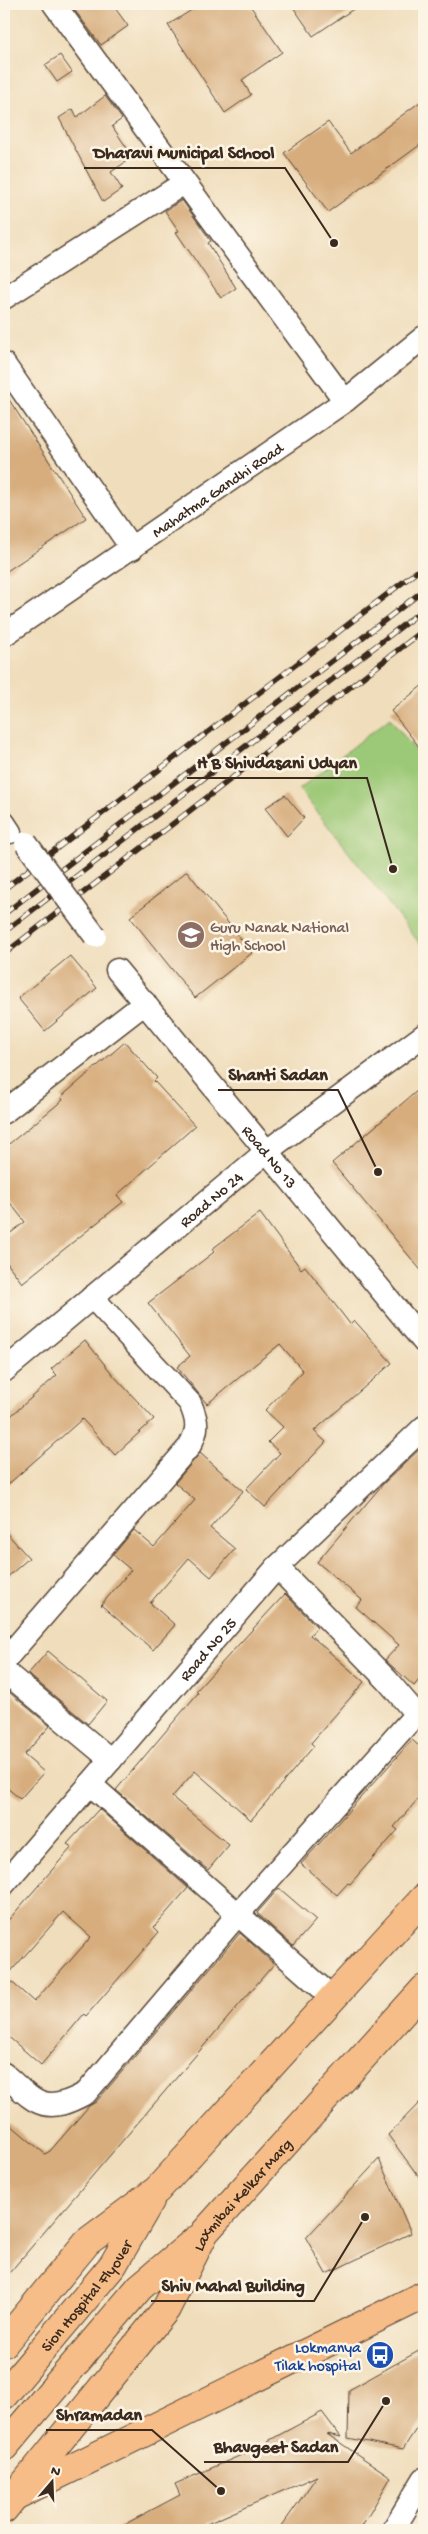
<svg xmlns="http://www.w3.org/2000/svg" width="428" height="2534" viewBox="0 0 428 2534" font-family="'Gochi Hand',sans-serif">
<rect width="100%" height="100%" fill="#fcf5e5"/>
<filter id="ink" filterUnits="userSpaceOnUse"><feTurbulence type="fractalNoise" baseFrequency=".02" numOctaves="2"/><feDisplacementMap in="SourceGraphic" scale="10" xChannelSelector="R" yChannelSelector="G"/><feConvolveMatrix kernelMatrix="1 2 1 2 8 2 1 2 1" color-interpolation-filters="sRGB"/></filter>
<filter id="wash" filterUnits="userSpaceOnUse"><feTurbulence type="fractalNoise" baseFrequency=".0096" numOctaves="4" result="noise"/><feDisplacementMap in="SourceGraphic" scale="20" xChannelSelector="R" yChannelSelector="G"/><feGaussianBlur stdDeviation="1.12" result="paint"/><feColorMatrix in="noise" values="0 0 0 0 0 0 0 0 0 0 0 0 0 0 0 0 0 1.4 0 .05"/><feComposite in="paint" operator="in"/></filter>
<g filter="url(#wash)">
<rect width="100%" height="100%" fill="#f0ddbb"/>
<!-- green -->
<polygon fill="#9cc977" stroke="#6c7a4a" points="390,718 424,762 424,949 299,789"/>
<g id="blocks">
<!-- building -->
<g fill="#d7ad7e" fill-rule="evenodd">
<polygon points="70,4 112,4 128,26 101,45"/>
<polygon points="201,4 249,4 282,52 242,80 251,95 225,113 168,25"/>
<polygon points="291,4 361,4 313,36"/>
<polygon points="60,55 72,72 57,82 45,65"/>
<polygon points="105,96 122,119 112,126 133,157 111,172 122,189 103,202 59,118 73,109 77,117"/>
<polygon points="424,99 424,142 328,212 284,153 328,122 351,153"/>
<polygon points="182,200 211,241 208,243 236,288 221,298 176,232 179,231 165,211"/>
<polygon points="4,392 86,518 4,573"/>
<polygon points="424,684 424,753 391,711"/>
<polygon points="285,795 304,818 287,836 265,808"/>
<polygon points="187,871 252,953 195,998 130,917"/>
<polygon points="70,956 97,988 45,1031 18,998"/>
<polygon points="125,1042 157,1078 154,1081 195,1126 117,1195 123,1202 22,1283 4,1259 4,1238 25,1222 4,1195 4,1148 63,1100 61,1097"/>
<polygon points="424,1085 424,1274 332,1163"/>
<polygon points="260,1213 301,1269 305,1266 350,1324 354,1320 392,1363 314,1431 326,1442 265,1507 246,1489 280,1453 268,1442 283,1427 265,1410 303,1371 280,1344 207,1404 177,1367 190,1356 148,1303 214,1252 212,1249"/>
<polygon points="85,1340 114,1376 154,1419 115,1455 82,1419 4,1488 4,1422 57,1375 51,1369"/>
<polygon points="424,1445 424,1674 414,1686 385,1660 399,1645 356,1607 362,1600 317,1562 383,1484"/>
<polygon points="200,1453 243,1491 210,1528 235,1549 211,1577 189,1558 150,1603 175,1625 153,1650 101,1605 131,1570 113,1555 134,1530 154,1547 195,1500 175,1483"/>
<polygon points="4,1530 29,1558 4,1580"/>
<polygon points="285,1594 317,1627 310,1635 364,1682 311,1743 314,1746 251,1820 195,1771 172,1797 229,1845 208,1870 116,1790 198,1693 196,1691"/>
<polygon points="48,1651 107,1701 88,1724 28,1674"/>
<polygon points="4,1688 50,1726 24,1755 44,1772 20,1799 4,1785"/>
<polygon points="412,1740 424,1750 424,1792 394,1827 398,1830 350,1884 348,1883 337,1895 301,1864"/>
<path d="M99,1809l89,79 -34,39 5,5 -73,84 -2,-2 -43,51 -37,-32v-108l68,-78 -5,-3zM63,1912l28,25 -57,65 -28,-25z"/>
<polygon points="279,1888 316,1920 293,1946 257,1913"/>
<polygon points="240,1933 274,1964 4,2279 4,2119 45,2154 50,2151 89,2106 96,2102"/>
<polygon points="424,2098 424,2184 388,2135"/>
<polygon points="379,2159 411,2233 326,2274 306,2238"/>
<polygon points="424,2348 424,2417 403,2449 348,2438 349,2390"/>
<polygon points="322,2412 341,2437 327,2434 391,2477 360,2530 279,2530 317,2476 193,2530 114,2530 180,2495 175,2484 269,2443 268,2441"/>
</g>
</g>
</g>
<g filter="url(#ink)">
<use href="#blocks" fill-opacity="0" stroke="#564536" stroke-width="1"/>
<g fill="none" stroke-linecap="round" stroke-linejoin="round">
<defs>
<g id="minor">
<polyline points="54,4 345,401"/>
<polyline points="4,298 184,183"/>
<polyline points="4,364 132,549"/>
<path id="s1" d="M4,635l341,-234 79,-64"/>
<polyline points="4,823 10,832"/>
<path id="s2" d="M117,970l307,372"/>
<polyline points="4,1112 145,1003"/>
<path id="s3" d="M4,1371l263,-220 157,-116"/>
<path d="M4,1661l185,-214c10,-18 9,-25 1,-44l-98,-106"/>
<polyline points="4,1671 111,1760"/>
<polyline points="90,1784 333,1998"/>
<path id="s4" d="M4,1884l273,-317 147,-140"/>
<path d="M4,2074c31,28 39,43 82,19l153,-180 177,-199 -29,-34 -110,-113"/>
<polyline points="393,2530 424,2479"/>
</g>
<polyline id="major" points="15,2496 424,2295"/>
<g id="highway">
<polyline points="4,2343 87,2242 157,2190 424,1898"/>
<path id="s5" d="M4,2395l109,-130 37,-64"/>
<polyline points="4,2447 140,2287 196,2240"/>
<path id="s6" d="M4,2509l162,-200 39,-77 219,-243"/>
</g>
</defs>
<!-- minor casing -->
<use href="#minor" stroke="#564536" stroke-width="25"/>
<!-- major casing -->
<use href="#major" stroke="#564536" stroke-width="30"/>
<!-- highway casing -->
<use href="#highway" stroke="#564536" stroke-width="30"/>
<!-- minor -->
<use href="#minor" stroke="#fff" stroke-width="22"/>
<!-- major -->
<use href="#major" stroke="#f7bd88" stroke-width="28"/>
<!-- highway -->
<use href="#highway" stroke="#f7bd88" stroke-width="28"/>
<defs>
<g id="rail">
<polyline points="4,889 424,566"/>
<polyline points="4,914 424,590"/>
<polyline points="4,932 424,609"/>
<polyline points="4,954 424,630"/>
</g>
</defs>
<!-- rail casing -->
<use href="#rail" stroke="#3b2a1e" stroke-width="5.5"/>
<!-- rail -->
<use href="#rail" stroke="#fcf5e5" stroke-width="4" stroke-dasharray="11" stroke-linecap="butt"/>
<defs>
<polyline id="minor-bridge" points="26,843 95,936"/>
</defs>
<!-- minor-bridge casing -->
<use href="#minor-bridge" stroke="#564536" stroke-width="25" stroke-linecap="butt"/>
<!-- minor-bridge -->
<use href="#minor-bridge" stroke="#fff" stroke-width="22"/>
</g>
</g>
<!-- icons -->
<defs>
<symbol id="school-disc" viewBox="-11 -11 22 22"><circle r="9.5" fill="#8d6e63" stroke="#fcf5e5"/><path d="M0-5L7-2L0 1L-7-2ZM-4 1L0 2.5L4 1V4Q0 6-4 4Z" fill="#fff"/></symbol>
<symbol id="bus-disc" viewBox="-11 -11 22 22"><circle r="9.5" fill="#1a4fb4" stroke="#fcf5e5"/><path d="M-5-6H5V4H4V6H2V4H-2V6H-4V4H-5ZM-3.5-4V0h7V-4ZM-3.5 1.2v1.5H-2V1.2ZM2 1.2v1.5H3.5V1.2Z" fill="#fff"/></symbol>
</defs>
<g fill-rule="evenodd">
<use href="#school-disc" x="175" y="919" width="32" height="32"/>
<use href="#bus-disc" x="364" y="2339" width="32" height="32"/>
</g>
<g text-anchor="middle" stroke-width="5" stroke-linejoin="round" paint-order="stroke">
<!-- street labels -->
<g font-size="16" fill="#3b2a1e" stroke="#fcf5e5">
<text dy="6" stroke="none"><textPath href="#s1" startOffset="258">Mahatma Gandhi Road</textPath></text>
<text dy="6" stroke="none"><textPath href="#s2" startOffset="241">Road No 13</textPath></text>
<text dy="6" stroke="none"><textPath href="#s3" startOffset="269">Road No 24</textPath></text>
<text dy="6" stroke="none"><textPath href="#s4" startOffset="311">Road No 25</textPath></text>
<text dy="6" stroke="none"><textPath href="#s6" startOffset="396">Laxmibai Kelkar Marg</textPath></text>
<text dy="6" stroke="none"><textPath href="#s5" startOffset="129">Sion Hospital Flyover</textPath></text>
</g>
<!-- education labels -->
<g font-size="16" fill="#785e54" stroke="#fcf5e5" text-anchor="start">
<text x="210" y="932">Guru Nanak National<tspan x="210" dy="18">High School</tspan></text>
</g>
<!-- transit labels -->
<g font-size="16" fill="#164399" stroke="#fcf5e5" text-anchor="end">
<text x="361" y="2352">Lokmanya<tspan x="361" dy="18">Tilak hospital</tspan></text>
</g>
</g>
<!-- callouts -->
<path fill="none" stroke="#3b2a1e" stroke-width="2" d="M334 243L285 168H84M393 869L367 778H187M378 1172L338 1090H218M365 2217L314 2301H151M221 2491L152 2430H46M386 2401L348 2462H204"/>
<g fill="#3b2a1e" stroke="#fcf5e5" stroke-width="2">
<circle cx="334" cy="243" r="5"/>
<circle cx="393" cy="869" r="5"/>
<circle cx="378" cy="1172" r="5"/>
<circle cx="365" cy="2217" r="5"/>
<circle cx="221" cy="2491" r="5"/>
<circle cx="386" cy="2401" r="5"/>
</g>
<g font-size="18" text-anchor="middle" font-weight="bold" fill="#3b2a1e" stroke="#fcf5e5" stroke-width="5" stroke-linejoin="round" paint-order="stroke">
<text x="184" y="158">Dharavi Municipal School</text>
<text x="277" y="768">H B Shivdasani Udyan</text>
<text x="278" y="1080">Shanti Sadan</text>
<text x="233" y="2291">Shiv Mahal Building</text>
<text x="99" y="2420">Shramadan</text>
<text x="276" y="2452">Bhavgeet Sadan</text>
</g>
<!-- margin -->
<rect width="428" height="2534" fill="none" stroke="#fcf5e5" stroke-width="20"/>
<!-- north arrow -->
<g transform="translate(52 2482) rotate(19)" stroke="#fcf5e5" stroke-width="4" paint-order="stroke">
<path d="M0-4L9 19L0 12L-9 19Z" fill="#3b2a1e"/>
<text y="-8" font-size="14" font-weight="bold" text-anchor="middle" fill="#3b2a1e">N</text>
</g>
</svg>
